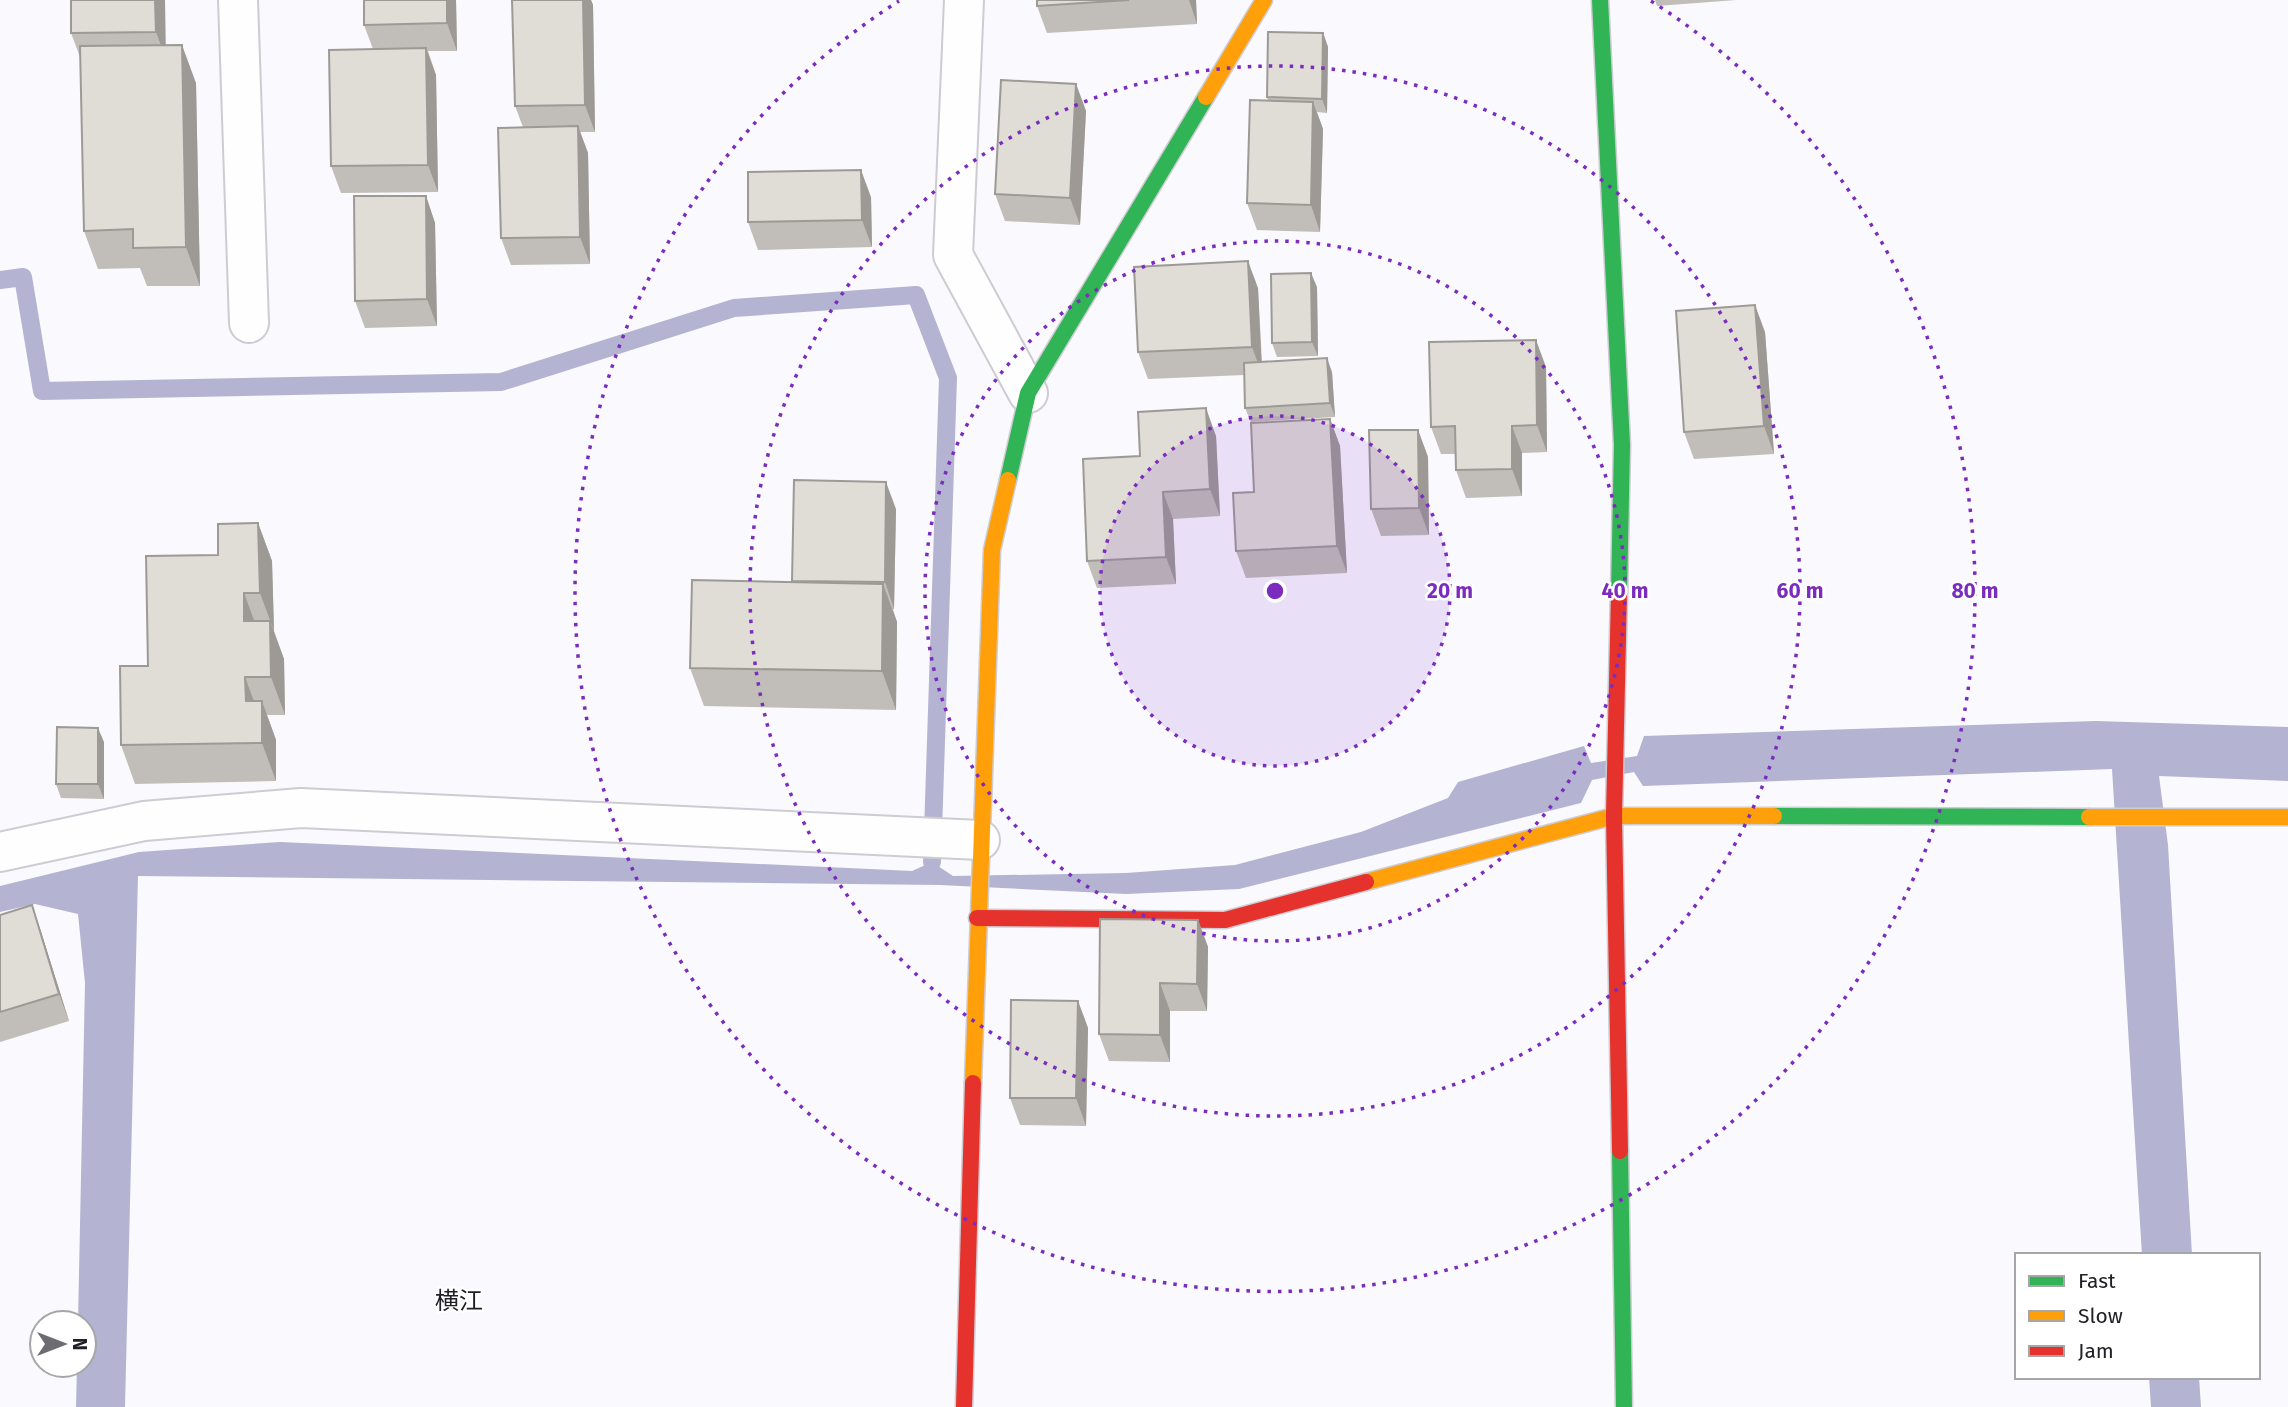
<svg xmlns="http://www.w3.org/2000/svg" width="2288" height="1407" viewBox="0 0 2288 1407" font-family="'Fira Sans','Noto Sans JP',sans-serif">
<rect width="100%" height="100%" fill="#f9f9fe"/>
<!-- water -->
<g fill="#b4b3d1">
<polygon points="2096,721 2288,727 2288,781 2159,776 2168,845 2192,1255 2142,1255 2112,769 1643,786 1634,772 1592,780 1581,803 1239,889 1126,894 940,885 138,876 125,1407 76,1407 77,1365 84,1365 84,1323 78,1323 85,983 78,914 35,904 0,912 0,886 139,852 280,842 912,871 932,862 953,876 1126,873 1235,865 1361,832 1448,798 1458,782 1584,746 1591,763 1637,756 1644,736"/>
<polygon points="2149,1377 2199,1377 2201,1407 2151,1407"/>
</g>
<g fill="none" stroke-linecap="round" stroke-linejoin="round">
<!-- stream -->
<polyline stroke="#b4b3d1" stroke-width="18" points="0,280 23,277 42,391 501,382 734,308 916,295 948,378 932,862"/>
<defs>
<g id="street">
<polyline points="238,0 249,323"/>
<polyline points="964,0 953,255 1028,393"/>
<polyline points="0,852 144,821 301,808 980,840"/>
</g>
<g id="fast">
<polyline points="1600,0 1622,445 1619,593"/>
<polyline points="1008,480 1028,393 1206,97"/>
<polyline points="1774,816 2089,817"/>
<polyline points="1620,1151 1624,1407"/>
</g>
<g id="slow">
<polyline points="1206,97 1264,0"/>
<polyline points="2089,817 2288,817"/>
<polyline points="1366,882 1614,816 1774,816"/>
<polyline points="973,1083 992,550 1008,480"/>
</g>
<g id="jam">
<polyline points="1619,593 1614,816 1620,1151"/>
<polyline points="977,918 1225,920 1366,882"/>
<polyline points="964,1407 973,1083"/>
</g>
</defs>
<!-- street casing -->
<use href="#street" stroke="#cdccd2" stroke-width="42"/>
<!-- fast casing -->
<use href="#fast" stroke="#cdccd2" stroke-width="19"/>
<!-- slow casing -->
<use href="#slow" stroke="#cdccd2" stroke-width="19"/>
<!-- jam casing -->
<use href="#jam" stroke="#cdccd2" stroke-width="19"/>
<!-- street -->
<use href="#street" stroke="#fefeff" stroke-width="38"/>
<!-- fast -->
<use href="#fast" stroke="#30b455" stroke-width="16"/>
<!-- slow -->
<use href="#slow" stroke="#ff9f0a" stroke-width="16"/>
<!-- jam -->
<use href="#jam" stroke="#e5322d" stroke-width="16"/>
</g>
<!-- wall -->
<g fill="#c1bdb8">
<polygon points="71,0 165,0 165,45 196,83 200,286 147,286 140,268 98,269 84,231 80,57 71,33"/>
<polygon points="364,0 456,0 457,51 428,51 436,75 438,192 341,193 331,166 373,49 364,25"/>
<polygon points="583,0 591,0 593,5 595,132 580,132 588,153 590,264 511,265 501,238 523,127 515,106"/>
<polygon points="1037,0 1196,0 1197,24 1047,33 1037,6"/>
<polygon points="1655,0 1736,0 1657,6"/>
<polygon points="1323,33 1328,47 1327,113 1317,112 1323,129 1320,232 1257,230 1247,203 1268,101 1267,97"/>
<polygon points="1076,84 1086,111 1080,225 1005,221 995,194"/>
<polygon points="426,196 435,223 437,326 365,328 355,301"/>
<polygon points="871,197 872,247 758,250 748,222"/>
<polygon points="1317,287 1318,356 1277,357 1272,343"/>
<polygon points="1258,288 1262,362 1332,372 1335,417 1251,422 1245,408 1244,375 1148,379 1138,352"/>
<polygon points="1765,332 1774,454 1694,459 1684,432"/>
<polygon points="1546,367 1547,452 1522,453 1522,496 1466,498 1456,470 1456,454 1441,454 1431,427"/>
<polygon points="1330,419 1340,446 1347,573 1246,578 1236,551 1254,492"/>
<polygon points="1418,430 1428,457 1429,535 1381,536 1371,509"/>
<polygon points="1216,436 1220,516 1173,519 1176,584 1097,588 1087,561 1140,456"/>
<polygon points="896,509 894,609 893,609 897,622 896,710 704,706 690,668 793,582 792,581"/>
<polygon points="258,523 272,561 274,631 284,659 285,715 267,715 276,740 276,781 135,784 121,745 218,555"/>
<polygon points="104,742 104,799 61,798 56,784"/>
<polygon points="0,915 41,932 69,1021 0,1042"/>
<polygon points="1198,920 1208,947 1207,1011 1170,1011 1170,1062 1109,1061 1099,1034"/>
<polygon points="1078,1001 1088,1028 1086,1126 1020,1125 1010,1098"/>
</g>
<!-- shaded-wall -->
<g fill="#9d9a96">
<polygon points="155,0 165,0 166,59 156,32"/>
<polygon points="447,0 456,0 457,51 447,23"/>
<polygon points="583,0 591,0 593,5 595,132 585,105"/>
<polygon points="1189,0 1196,0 1197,24"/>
<polygon points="1323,33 1328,47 1327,113 1322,99"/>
<polygon points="182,45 196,83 200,286 186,247"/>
<polygon points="426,48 436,75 438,192 428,165"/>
<polygon points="1076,84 1086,111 1080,225 1070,198"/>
<polygon points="1313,102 1323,129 1320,232 1311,205"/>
<polygon points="578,126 588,153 590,264 580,237"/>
<polygon points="861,170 871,197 872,247 862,220"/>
<polygon points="426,196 435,223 437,326 427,299"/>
<polygon points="1248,261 1258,288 1262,374 1252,347"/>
<polygon points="1311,273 1317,287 1318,356 1312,342"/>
<polygon points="1755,305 1765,332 1774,454 1764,426"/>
<polygon points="1536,340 1546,367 1547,452 1537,425"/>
<polygon points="1327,358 1332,372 1335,417 1330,403"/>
<polygon points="1206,408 1216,436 1220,516 1210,489"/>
<polygon points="1330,419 1340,446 1347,573 1337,546"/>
<polygon points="1512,426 1522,453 1522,496 1512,469"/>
<polygon points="1418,430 1428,457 1429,535 1419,508"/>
<polygon points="886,482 896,509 894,609 885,582"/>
<polygon points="1163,492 1173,519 1176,584 1166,557"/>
<polygon points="258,523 272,561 274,631 260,593"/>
<polygon points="883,584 897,622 896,710 882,671"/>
<polygon points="244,593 258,631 244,621"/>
<polygon points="270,621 284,659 285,715 271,677"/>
<polygon points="245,677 259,715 246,701"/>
<polygon points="262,701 276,740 276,781 262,743"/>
<polygon points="98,728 104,742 104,799 98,784"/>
<polygon points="32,905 41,932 69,1021 59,994"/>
<polygon points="1198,920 1208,947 1207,1011 1197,984"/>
<polygon points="1160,983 1170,1011 1170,1062 1160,1035"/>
<polygon points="1078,1001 1088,1028 1086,1126 1076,1098"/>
</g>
<!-- building -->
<g fill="#e0dcd6" stroke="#9d9a96" stroke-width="2">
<polygon points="71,0 155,0 156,32 71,33"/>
<polygon points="364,0 447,0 447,23 364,25"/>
<polygon points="512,0 583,0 585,105 515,106"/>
<polygon points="1037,0 1129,0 1037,6"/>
<polygon points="1268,32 1323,33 1322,99 1267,97"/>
<polygon points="182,45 186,247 133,248 133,229 84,231 80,46"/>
<polygon points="426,48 428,165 331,166 329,50"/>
<polygon points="1001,80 1076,84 1070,198 995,194"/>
<polygon points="1250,100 1313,102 1311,205 1247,203"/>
<polygon points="578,126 580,237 501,238 498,128"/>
<polygon points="861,170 862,220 748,222 748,172"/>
<polygon points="354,196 426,196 427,299 355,301"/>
<polygon points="1248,261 1252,347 1138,352 1134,267"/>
<polygon points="1311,273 1312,342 1272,343 1271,274"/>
<polygon points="1755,305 1764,426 1684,432 1676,311"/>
<polygon points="1536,340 1537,425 1512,426 1512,469 1456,470 1455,426 1431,427 1429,342"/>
<polygon points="1327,358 1330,403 1245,408 1244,363"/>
<polygon points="1206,408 1210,489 1163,492 1166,557 1087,561 1083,459 1140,456 1138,412"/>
<polygon points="1330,419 1337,546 1236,551 1233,493 1254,492 1251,423"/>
<polygon points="1369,430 1418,430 1419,508 1371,509"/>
<polygon points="794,480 886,482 885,582 792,581"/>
<polygon points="258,523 260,593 244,593 244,621 270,621 271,677 245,677 246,701 262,701 262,743 121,745 120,666 148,666 146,556 218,555 218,524"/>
<polygon points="692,580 883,584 882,671 690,668"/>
<polygon points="57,727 98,728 98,784 56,784"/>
<polygon points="32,905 59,994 0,1012 0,915"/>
<polygon points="1100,919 1198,920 1197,984 1160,983 1160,1035 1099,1034"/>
<polygon points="1011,1000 1078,1001 1076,1098 1010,1098"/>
</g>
<!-- distance rings -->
<circle cx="1275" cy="591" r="175" fill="#7b2cbf" fill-opacity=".12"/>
<g fill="none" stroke="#7b2cbf" stroke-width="3.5" stroke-dasharray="3.5 7">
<circle cx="1275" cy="591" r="175"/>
<circle cx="1275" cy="591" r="350"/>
<circle cx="1275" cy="591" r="525"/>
<path d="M1651 1A700 700 0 1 1 899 1"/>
</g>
<g text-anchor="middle" stroke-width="5" stroke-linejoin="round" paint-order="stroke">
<!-- neighbourhood labels -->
<g font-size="24" fill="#202026" stroke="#fff">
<text x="459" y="1309">横江</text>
</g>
</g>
<circle cx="1275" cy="591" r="10" fill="#7b2cbf" stroke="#fff" stroke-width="3.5"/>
<g font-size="21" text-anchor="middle" font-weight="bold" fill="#7b2cbf" stroke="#fff" stroke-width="5" stroke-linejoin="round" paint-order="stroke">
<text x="1450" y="598">20 m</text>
<text x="1625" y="598">40 m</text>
<text x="1800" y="598">60 m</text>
<text x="1975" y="598">80 m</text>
</g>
<!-- legend -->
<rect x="2015" y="1253" width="245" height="126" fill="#ffffff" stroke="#a6a6a8" stroke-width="2"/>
<rect x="2029" y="1276" width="35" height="10" fill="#30b455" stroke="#a6a6a8" stroke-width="2"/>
<text x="2078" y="1288" font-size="21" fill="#202026">Fast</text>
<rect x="2029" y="1311" width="35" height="10" fill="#ff9f0a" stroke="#a6a6a8" stroke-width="2"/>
<text x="2078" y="1323" font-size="21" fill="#202026">Slow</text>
<rect x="2029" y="1346" width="35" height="10" fill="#e5322d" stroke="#a6a6a8" stroke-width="2"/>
<text x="2078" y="1358" font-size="21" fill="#202026">Jam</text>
<!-- north arrow -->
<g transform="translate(63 1344) rotate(90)"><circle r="33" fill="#ffffff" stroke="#a6a6a8" stroke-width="2"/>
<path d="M0-5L12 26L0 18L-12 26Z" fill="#6c6c72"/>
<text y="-10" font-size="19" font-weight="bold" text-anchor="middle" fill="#202026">N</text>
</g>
</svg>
